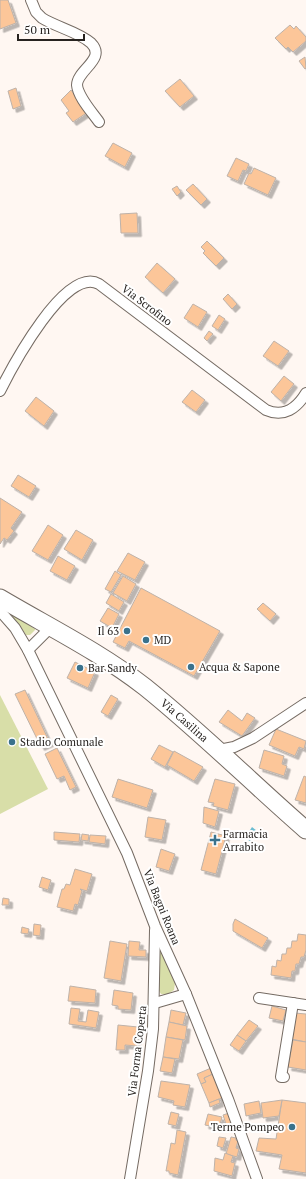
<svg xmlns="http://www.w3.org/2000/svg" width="306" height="1179" viewBox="0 0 306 1179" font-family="'PT Serif',serif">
<defs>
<filter id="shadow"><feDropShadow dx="3.5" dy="3.5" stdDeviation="0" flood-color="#0004"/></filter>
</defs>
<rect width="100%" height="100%" fill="#fff7f2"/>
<!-- green -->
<g fill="#d8dea8">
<polygon points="8,612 35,629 35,630 30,635 26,635 19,624"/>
<polygon points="0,695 48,789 0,814"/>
<polygon points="158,948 160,948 175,983 174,990 168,994 161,994 158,989"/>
</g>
<!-- water -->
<polygon fill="#6abcd1" points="252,827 257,831 250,841 245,838"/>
<!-- building -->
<g fill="#fcc699" stroke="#beb2a9" filter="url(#shadow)">
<polygon points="0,0 8,0 16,23 0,29"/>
<polygon points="290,25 294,29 296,26 306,37 306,41 293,52 288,47 286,49 275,38"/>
<polygon points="305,57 306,68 305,69 299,61"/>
<polygon points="180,79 194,96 180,107 165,91"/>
<polygon points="16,88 21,106 13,109 8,91"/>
<polygon points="71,90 88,112 73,122 66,113 69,111 61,100"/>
<polygon points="113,143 132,153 125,167 105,156"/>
<polygon points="236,158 249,164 246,171 243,170 238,181 227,176"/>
<polygon points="254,168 276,178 268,195 244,184 249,173 251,174"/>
<polygon points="193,184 207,199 201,205 186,190"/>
<polygon points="177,186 181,192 177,196 172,189"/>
<polygon points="137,213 138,233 121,233 120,214"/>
<polygon points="207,241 224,258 216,266 203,253 205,251 201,247"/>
<polygon points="157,263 175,279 163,293 145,277"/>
<polygon points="228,294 237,304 232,309 223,299"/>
<polygon points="193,304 207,312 198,327 184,318"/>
<polygon points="219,315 225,319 218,330 212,326"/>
<polygon points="209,331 213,334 207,341 204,338"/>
<polygon points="274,341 289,351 278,366 263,356"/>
<polygon points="284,376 294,384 281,401 271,392"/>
<polygon points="192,390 205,400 196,412 182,402"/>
<polygon points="36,397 54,411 44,426 25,411"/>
<polygon points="18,475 36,486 29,497 11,486"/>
<polygon points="0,498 22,512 11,528 14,531 7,540 4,538 0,544"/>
<polygon points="48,525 63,535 48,560 32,551"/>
<polygon points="76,530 93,540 82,560 64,549"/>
<polygon points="128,553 145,562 135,580 117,571"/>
<polygon points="58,556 75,566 67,580 50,571"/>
<polygon points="115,571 121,575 111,592 105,589"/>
<polygon points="123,576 136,584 127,601 113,593"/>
<polygon points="141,588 220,631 194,676 129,641 125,648 113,642"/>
<polygon points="111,594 124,602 119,611 106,603"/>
<polygon points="263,603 276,614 270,621 257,609"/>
<polygon points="108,608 119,614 112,628 100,621"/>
<polygon points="75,662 95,672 88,688 67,678"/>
<polygon points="25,690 50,743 41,747 15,694"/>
<polygon points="111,695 118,699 108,716 101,712"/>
<polygon points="228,710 242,721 247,713 255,718 242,736 219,722"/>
<polygon points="276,729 306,741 304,749 299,747 295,756 269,745"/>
<polygon points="159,745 173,752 165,767 151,759"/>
<polygon points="57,748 76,787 70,790 64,776 57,779 45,754"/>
<polygon points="264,750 284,756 282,764 287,766 284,776 259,768"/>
<polygon points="174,751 203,767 194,781 167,765"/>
<polygon points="304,776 306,777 306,803 295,800"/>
<polygon points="118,779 153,790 147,808 112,797"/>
<polygon points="215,779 235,784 228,810 213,806 214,803 208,802"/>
<polygon points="204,807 219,811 215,827 203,823"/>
<polygon points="148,817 166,820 162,840 145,837"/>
<polygon points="54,832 80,834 79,842 54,840"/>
<polygon points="211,832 226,836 216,874 201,870"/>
<polygon points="82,834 89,835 88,841 81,840"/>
<polygon points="90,835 106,836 105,844 89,842"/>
<polygon points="161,849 175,854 169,871 156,867"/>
<polygon points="75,869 92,874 87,891 80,889 82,891 78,905 75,904 73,911 57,907 62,889 64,889 66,884 70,885"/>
<polygon points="42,877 51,880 48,890 39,887"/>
<polygon points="3,898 9,899 9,905 2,905"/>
<polygon points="235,919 268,938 262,948 233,931 233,924"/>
<polygon points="34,924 41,925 40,936 33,935"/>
<polygon points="22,927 29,929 28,934 21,933"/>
<polygon points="298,934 306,935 306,950 304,957 301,957 299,964 296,964 295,971 292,971 291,978 271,975 272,966 276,967 277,960 281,961 282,954 286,954 287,948 291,948 292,941 297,941"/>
<polygon points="110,941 127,944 121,981 104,978"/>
<polygon points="129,941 140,942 139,950 146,950 146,957 128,956"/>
<polygon points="70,986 96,990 95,1003 68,1001"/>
<polygon points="114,990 133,993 131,1010 118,1009 118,1006 112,1005"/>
<polygon points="272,1006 286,1010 283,1021 269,1018"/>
<polygon points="71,1008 80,1009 78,1021 86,1022 88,1010 99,1012 96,1028 69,1024"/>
<polygon points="171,1010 186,1013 183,1025 169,1022"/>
<polygon points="295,1013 306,1014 306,1042 291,1039"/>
<polygon points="249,1020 258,1026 246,1041 237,1035"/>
<polygon points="169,1022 187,1026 185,1040 166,1037"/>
<polygon points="118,1025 138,1027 137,1046 125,1045 125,1050 116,1050"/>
<polygon points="237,1035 246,1041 239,1051 230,1045"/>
<polygon points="166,1037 183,1040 179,1059 163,1057"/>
<polygon points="293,1040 306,1042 306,1070 288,1067"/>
<polygon points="163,1057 175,1059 172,1073 160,1071"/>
<polygon points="211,1068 213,1074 204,1078 206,1082 201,1084 197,1074"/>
<polygon points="213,1074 222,1098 209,1103 201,1084 206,1082 204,1078"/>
<polygon points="161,1081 190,1085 185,1107 173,1105 174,1101 158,1097"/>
<polygon points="219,1099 220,1103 210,1107 209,1103"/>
<polygon points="282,1100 306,1103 306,1173 279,1169 282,1155 256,1151 259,1138 276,1139"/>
<polygon points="282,1100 279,1116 263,1118 261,1103"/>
<polygon points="259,1101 261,1113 246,1116 244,1104"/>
<polygon points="171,1112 179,1114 176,1126 168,1124"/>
<polygon points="229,1113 231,1123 226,1124 223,1115"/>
<polygon points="208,1114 222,1117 219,1128 205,1125"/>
<polygon points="177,1130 186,1132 178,1175 169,1173 169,1171 166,1171 171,1143 175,1144"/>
<polygon points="219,1137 226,1138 223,1148 217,1146"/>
<polygon points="231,1137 236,1138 236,1140 238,1141 236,1148 239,1149 237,1157 226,1154"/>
<polygon points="225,1153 233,1156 231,1162 235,1163 232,1176 214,1171 215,1158 223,1160"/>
</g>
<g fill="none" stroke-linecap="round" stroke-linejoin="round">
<defs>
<g id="minor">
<path d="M31,0l5,12 6,6c14,9 37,14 49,25 16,16 -14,27 -14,42 1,12 15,27 22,37"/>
<path d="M0,391c12,-24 66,-126 99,-107l167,126c18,8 31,-2 40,-17"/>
<polyline points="0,611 15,628 28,650 127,853 155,926 186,994 228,1099 257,1179"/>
<polyline points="28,650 52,626"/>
<polyline points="219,750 234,747 253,738 306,703"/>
<polyline points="259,998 306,1005"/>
<polyline points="155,1003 186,994"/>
<polyline points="284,1077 281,1077 293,1003"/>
<polyline points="130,1179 148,1071 153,1029 155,930"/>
</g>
<g id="primary">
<path id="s1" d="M0,598c49,29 100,54 145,89 56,45 107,96 161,143"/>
</g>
</defs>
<!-- minor casing -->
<use href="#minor" stroke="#756b63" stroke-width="12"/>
<!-- primary casing -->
<use href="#primary" stroke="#756b63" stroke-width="19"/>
<!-- minor -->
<use href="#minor" stroke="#fff" stroke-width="10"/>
<!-- primary -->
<use href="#primary" stroke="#fff" stroke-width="17"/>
</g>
<!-- markers -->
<g fill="#3a728c" stroke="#fff" stroke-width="1.5">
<circle cx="127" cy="631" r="4"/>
<circle cx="146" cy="640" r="4"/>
<circle cx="191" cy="667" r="4"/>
<circle cx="80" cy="668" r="4"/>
<circle cx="12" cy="742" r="4"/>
<path d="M213 834h4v4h4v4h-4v4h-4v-4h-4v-4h4z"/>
<circle cx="292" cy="1127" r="4"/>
</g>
<g text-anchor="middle" stroke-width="4" stroke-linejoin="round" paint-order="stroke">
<!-- street labels -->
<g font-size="11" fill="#272320" stroke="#fff">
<text transform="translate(147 305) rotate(37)" y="4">Via Scrofino</text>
<text dy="4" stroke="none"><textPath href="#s1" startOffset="222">Via Casilina</textPath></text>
<text transform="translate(162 907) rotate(68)" y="4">Via Bagni Roana</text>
<text transform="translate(137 1051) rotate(-83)" y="4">Via Forma Coperta</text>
</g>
<!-- poi labels -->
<g font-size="11" fill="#272320" stroke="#fff" text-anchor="start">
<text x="119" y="635" text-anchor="end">Il 63</text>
<text x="154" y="644">MD</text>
<text x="199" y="671">Acqua &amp; Sapone</text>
<text x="88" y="672">Bar Sandy</text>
<text x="20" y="746">Stadio Comunale</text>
<text x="223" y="838">Farmacia<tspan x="223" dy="13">Arrabito</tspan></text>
<text x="284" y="1131" text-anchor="end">Terme Pompeo</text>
</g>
</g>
<!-- scale -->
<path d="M18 34v6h66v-6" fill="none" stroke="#272320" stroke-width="2"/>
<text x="24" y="34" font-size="12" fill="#272320" stroke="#ffffff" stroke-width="3" paint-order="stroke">50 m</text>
</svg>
